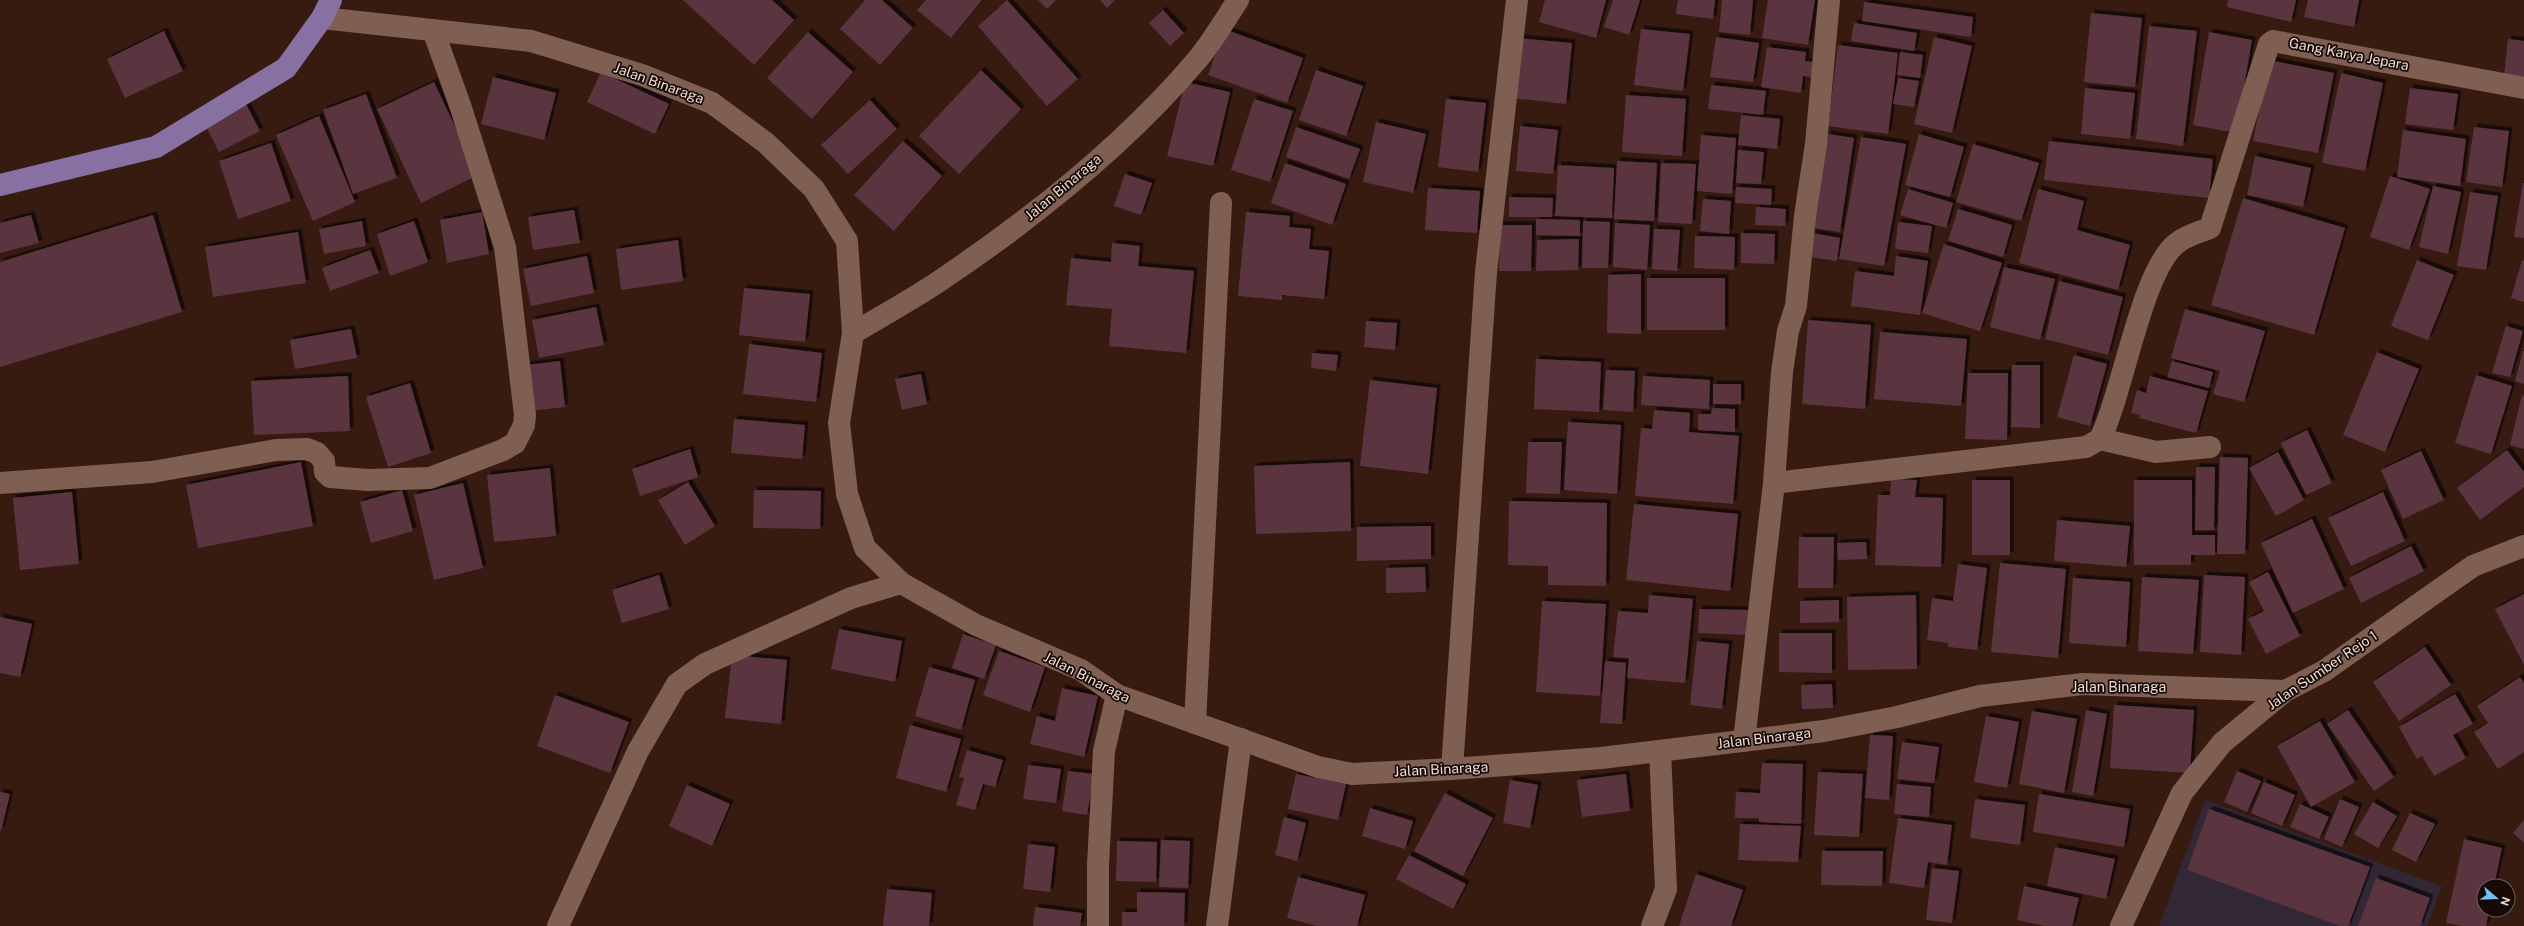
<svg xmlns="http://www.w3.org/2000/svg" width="2524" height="926" viewBox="0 0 2524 926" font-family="'Public Sans',sans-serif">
<defs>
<filter id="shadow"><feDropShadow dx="3.5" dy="-3.5" stdDeviation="0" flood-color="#0009"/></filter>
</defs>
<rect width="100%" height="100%" fill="#371b11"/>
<!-- education -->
<polygon fill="#312735" points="2205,800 2442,886 2427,926 2159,926"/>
<!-- building -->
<g fill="#5a3441" filter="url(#shadow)">
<polygon points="683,0 772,0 794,20 754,65"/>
<polygon points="865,0 882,0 913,28 880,65 840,29"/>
<polygon points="926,0 982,0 951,38 917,10"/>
<polygon points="1007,0 1078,79 1047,106 978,26"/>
<polygon points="1038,0 1056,0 1047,9"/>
<polygon points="1100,0 1115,0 1107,8"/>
<polygon points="1545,0 1606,0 1596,38 1539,22"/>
<polygon points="1613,0 1640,0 1629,35 1604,27"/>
<polygon points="1678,0 1715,0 1713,19 1676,14"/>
<polygon points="1722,0 1753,0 1750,35 1719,32"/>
<polygon points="1768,0 1815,0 1808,45 1762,38"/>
<polygon points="2228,0 2296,0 2291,22 2227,7"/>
<polygon points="2308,0 2359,0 2354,27 2304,17"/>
<polygon points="1864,2 1973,17 1971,37 1862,21"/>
<polygon points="1163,10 1184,33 1170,46 1149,23"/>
<polygon points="2091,13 2142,18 2135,87 2084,82"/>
<polygon points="1854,23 1917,33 1914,51 1851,41"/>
<polygon points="2149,26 2197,31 2183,146 2136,139"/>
<polygon points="1224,29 1303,58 1287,103 1208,75"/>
<polygon points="1641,29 1690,34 1683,91 1634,85"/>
<polygon points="164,31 183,71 125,98 107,59"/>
<polygon points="808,32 853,72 812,119 767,78"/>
<polygon points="2209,32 2252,40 2236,133 2193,125"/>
<polygon points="1716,37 1759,43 1753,82 1710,77"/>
<polygon points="1934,37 1972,46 1952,133 1914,124"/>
<polygon points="1517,38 1572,43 1566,104 1511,98"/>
<polygon points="2508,39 2524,41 2524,78 2504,76"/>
<polygon points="1838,45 1898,53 1888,134 1828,126"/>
<polygon points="1767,47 1806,52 1805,61 1814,62 1811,77 1803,76 1801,93 1761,87"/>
<polygon points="1900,52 1923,55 1920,78 1897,75"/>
<polygon points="2269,60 2334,73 2318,153 2253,141"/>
<polygon points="981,70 1021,109 959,174 919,136"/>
<polygon points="1316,70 1363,86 1346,136 1299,120"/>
<polygon points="601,72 669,104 655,134 587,102"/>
<polygon points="2341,73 2383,83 2365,171 2322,163"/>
<polygon points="493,77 556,93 544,140 481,124"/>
<polygon points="1898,78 1919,81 1914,107 1893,104"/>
<polygon points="434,82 478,175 421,203 377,109"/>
<polygon points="1185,82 1230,92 1213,166 1167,156"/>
<polygon points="1711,85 1766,91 1763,115 1708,109"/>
<polygon points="2085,88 2135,93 2130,139 2081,134"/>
<polygon points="2410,88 2458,94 2453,130 2405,124"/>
<polygon points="366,94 397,178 353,194 323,110"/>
<polygon points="1626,95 1686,99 1682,156 1622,152"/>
<polygon points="1254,99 1293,111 1270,182 1231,170"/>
<polygon points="1446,99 1486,103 1478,172 1438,167"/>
<polygon points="870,100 897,129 848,174 821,145"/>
<polygon points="245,102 260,131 219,152 204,122"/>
<polygon points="1741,115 1780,119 1777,149 1738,145"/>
<polygon points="319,116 355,202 313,221 276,135"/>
<polygon points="1376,122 1426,134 1413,193 1363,182"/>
<polygon points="1520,126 1558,130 1553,174 1516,171"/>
<polygon points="1296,127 1360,149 1349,179 1286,157"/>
<polygon points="2474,127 2509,131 2502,187 2466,182"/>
<polygon points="2403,130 2466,139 2460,186 2397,177"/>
<polygon points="1828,134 1854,138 1840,232 1813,228"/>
<polygon points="1919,134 1964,147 1950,197 1905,185"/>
<polygon points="1701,135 1736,138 1732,194 1697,191"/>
<polygon points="1861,137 1906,144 1884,266 1839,259"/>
<polygon points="903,141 942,176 894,231 854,195"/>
<polygon points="2049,141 2213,159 2209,198 2044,180"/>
<polygon points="271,143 291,201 238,219 219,161"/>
<polygon points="1973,144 2039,163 2021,221 1956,202"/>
<polygon points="1738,150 1764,152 1761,184 1736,183"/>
<polygon points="2255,156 2311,168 2303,207 2247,195"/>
<polygon points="1617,161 1657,163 1654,221 1614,219"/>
<polygon points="1285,163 1346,184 1332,225 1271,203"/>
<polygon points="1661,163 1696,164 1692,224 1658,222"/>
<polygon points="1558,165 1614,168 1612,218 1555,216"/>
<polygon points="1125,174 1152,183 1141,215 1114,206"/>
<polygon points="2390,176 2430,189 2409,250 2370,237"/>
<polygon points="2523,183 2524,183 2524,238 2514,237"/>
<polygon points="2433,186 2461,192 2448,254 2419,247"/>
<polygon points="1736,187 1772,189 1771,205 1735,203"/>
<polygon points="1428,188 1480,191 1477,233 1425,230"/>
<polygon points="1908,189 1953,203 1946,228 1900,215"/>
<polygon points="2038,189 2084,201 2077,230 2130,245 2118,290 2019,263"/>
<polygon points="2470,192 2498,196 2486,270 2457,266"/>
<polygon points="1509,197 1553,198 1552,217 1509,217"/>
<polygon points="2243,198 2345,228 2314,335 2211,305"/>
<polygon points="1703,199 1731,201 1729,234 1700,231"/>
<polygon points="1756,207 1786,209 1785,226 1755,225"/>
<polygon points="1958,209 2012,225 2003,257 1948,241"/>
<polygon points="574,210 580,243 533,250 528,217"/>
<polygon points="482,212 489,254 447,263 440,220"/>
<polygon points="1246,212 1290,216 1289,227 1311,229 1309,249 1329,251 1324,299 1282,295 1282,300 1238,296"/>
<polygon points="31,215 39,243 0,253 0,223"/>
<polygon points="153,215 182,312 0,367 0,262"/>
<polygon points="1536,219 1580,220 1580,236 1536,235"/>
<polygon points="362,221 366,246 324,254 319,229"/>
<polygon points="414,221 428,262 390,276 377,234"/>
<polygon points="1583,221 1610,222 1608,268 1582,268"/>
<polygon points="1898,222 1932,226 1928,253 1895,249"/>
<polygon points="1615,223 1650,225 1647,270 1613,267"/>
<polygon points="1500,225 1532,225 1531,271 1499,271"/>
<polygon points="1654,229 1680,230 1677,271 1652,269"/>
<polygon points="298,232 306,283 213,297 205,247"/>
<polygon points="1741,233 1775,234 1774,264 1741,263"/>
<polygon points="1813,233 1840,238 1837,261 1810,257"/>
<polygon points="1695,236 1735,237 1734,270 1694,268"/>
<polygon points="1579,239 1578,270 1536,271 1537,240"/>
<polygon points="678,240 683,281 621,290 616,249"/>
<polygon points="1112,243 1140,246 1138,266 1194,271 1186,353 1109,346 1112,309 1066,305 1071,258 1111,262"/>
<polygon points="1944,244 2002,263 1980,331 1922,313"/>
<polygon points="370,250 379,273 330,291 322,268"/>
<polygon points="587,256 594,293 531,306 523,269"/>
<polygon points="1896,256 1928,261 1920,315 1851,306 1855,271 1894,276"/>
<polygon points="2417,260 2454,275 2428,340 2391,326"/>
<polygon points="2522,260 2524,261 2524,302 2511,298"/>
<polygon points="2004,267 2055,279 2040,340 1990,327"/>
<polygon points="1641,274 1641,334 1607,333 1608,275"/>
<rect x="1647" y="278" width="78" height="52"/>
<polygon points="2059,281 2123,297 2108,355 2045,339"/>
<polygon points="744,288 810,294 805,342 739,335"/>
<polygon points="596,307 604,345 539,358 532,320"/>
<polygon points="2185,309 2265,331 2244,402 2213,394 2220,371 2171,358"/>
<polygon points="1808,320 1871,325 1865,409 1802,404"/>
<polygon points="1366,321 1397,323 1395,350 1364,347"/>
<polygon points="2506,326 2523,331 2510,377 2492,373"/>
<polygon points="351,329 357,358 295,369 290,340"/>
<polygon points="1880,332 1967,339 1961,406 1874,399"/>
<polygon points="749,344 822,353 816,402 743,394"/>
<polygon points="2523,351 2524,351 2524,384 2515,381"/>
<polygon points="2377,352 2419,369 2385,452 2343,435"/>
<polygon points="1312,353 1338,355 1336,371 1311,368"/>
<polygon points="2074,355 2107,364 2090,426 2057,417"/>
<polygon points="1536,359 1601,362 1599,412 1534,409"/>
<polygon points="560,361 565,407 531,411 526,365"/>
<polygon points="2172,361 2213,372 2209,388 2167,377"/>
<polygon points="2012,365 2040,365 2040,428 2011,427"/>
<polygon points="1606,370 1635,371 1633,412 1603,410"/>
<polygon points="1968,373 2008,373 2007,440 1965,439"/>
<polygon points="921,374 927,404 902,410 895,379"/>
<polygon points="2476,375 2512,386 2491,454 2455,443"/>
<polygon points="348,376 350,431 254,435 251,381"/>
<polygon points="1643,376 1710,380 1709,409 1641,405"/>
<polygon points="2150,376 2208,391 2196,433 2139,418 2140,415 2131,413 2137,390 2146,393"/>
<polygon points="1370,380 1437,388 1428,474 1360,466"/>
<polygon points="410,383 431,453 388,467 366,397"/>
<rect x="1713" y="384" width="28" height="20"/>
<polygon points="2522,395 2524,396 2524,449 2510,445"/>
<polygon points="1712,408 1735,409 1735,432 1698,430 1698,414 1711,414"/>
<polygon points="1654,410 1690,413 1689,432 1739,436 1733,504 1635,496 1641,428 1652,429"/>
<polygon points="734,419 805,425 802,459 731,453"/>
<polygon points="1568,422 1621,425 1617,494 1564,490"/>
<polygon points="2307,430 2332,483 2306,495 2281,443"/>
<polygon points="1528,442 1562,442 1560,494 1526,493"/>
<polygon points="690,449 698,477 640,496 632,469"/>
<polygon points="2507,450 2524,472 2524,487 2480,520 2457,488"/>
<polygon points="2421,451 2444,500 2403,519 2381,470"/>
<polygon points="2278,452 2304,500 2276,516 2249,468"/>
<polygon points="2220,457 2248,458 2245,554 2217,554"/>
<polygon points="301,462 313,526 198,548 186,485"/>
<polygon points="1350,462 1351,531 1256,534 1254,466"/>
<polygon points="2196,467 2215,467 2214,530 2195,530"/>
<polygon points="550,468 556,536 494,542 487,475"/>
<polygon points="1891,479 1917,480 1915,497 1943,498 1941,567 1875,565 1878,495 1890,495"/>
<rect x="1972" y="480" width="38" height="75"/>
<polygon points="2134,480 2192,480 2192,535 2215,535 2215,555 2191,555 2191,565 2134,565"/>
<polygon points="688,482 715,526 685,545 658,500"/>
<polygon points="463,483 483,568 434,580 414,495"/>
<polygon points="402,490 413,531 371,543 360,502"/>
<polygon points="754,490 821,491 820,529 753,528"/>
<polygon points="72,492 79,564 20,570 13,498"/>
<polygon points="2383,492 2405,541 2351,566 2328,518"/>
<polygon points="1509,501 1607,503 1606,586 1548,585 1548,566 1508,565"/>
<polygon points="1634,504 1738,514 1730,591 1626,580"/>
<polygon points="2312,519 2344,589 2293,613 2261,543"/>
<polygon points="2057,520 2130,526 2126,567 2054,561"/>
<polygon points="1431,526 1431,559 1357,561 1357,527"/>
<polygon points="1799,537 1834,537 1833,588 1798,588"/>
<polygon points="1866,542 1867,559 1838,560 1837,543"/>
<polygon points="2411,546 2424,571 2361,603 2349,578"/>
<polygon points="2000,563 2066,569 2058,658 1991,652"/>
<polygon points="1958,564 1987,568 1977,650 1948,647 1948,643 1927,640 1932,598 1953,601"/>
<polygon points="1425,567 1426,592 1386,593 1386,568"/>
<polygon points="2268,572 2300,636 2266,654 2248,619 2264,611 2249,582"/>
<polygon points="659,575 669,609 622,623 612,590"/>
<polygon points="2204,575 2245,577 2241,655 2200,652"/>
<polygon points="2142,577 2199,580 2193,654 2138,651"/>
<polygon points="2073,578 2130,582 2126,647 2069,643"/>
<polygon points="2524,594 2524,665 2495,609"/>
<polygon points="1649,595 1693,599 1685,683 1627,678 1629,658 1613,657 1618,611 1648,613"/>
<polygon points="1916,595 1917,669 1848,670 1847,597"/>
<polygon points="1839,600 1839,622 1800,623 1800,601"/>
<polygon points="1542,601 1606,604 1600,696 1536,692"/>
<polygon points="1699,609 1748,610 1747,635 1698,633"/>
<polygon points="0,617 32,624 20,677 0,673"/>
<polygon points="839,629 902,641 895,682 831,669"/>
<polygon points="1779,633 1832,633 1832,673 1779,672"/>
<polygon points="963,634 996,645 984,679 952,668"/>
<polygon points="1697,641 1729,644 1722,709 1690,705"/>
<polygon points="2425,647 2451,685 2399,721 2373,682"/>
<polygon points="999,651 1045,667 1030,712 983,695"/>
<polygon points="732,655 787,660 781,724 725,718"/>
<polygon points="1605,661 1626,663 1622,724 1600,723"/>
<polygon points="929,667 975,680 961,730 915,716"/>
<polygon points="2520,677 2524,683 2524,752 2498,769 2474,732 2488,723 2477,706"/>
<polygon points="1832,684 1833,708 1802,709 1801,685"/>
<polygon points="1062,688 1098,696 1084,757 1030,744 1037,716 1055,721"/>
<polygon points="2455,694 2473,724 2453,735 2466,758 2434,776 2422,756 2417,759 2399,727"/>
<polygon points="555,695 629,722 610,773 537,746"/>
<polygon points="2114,705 2194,710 2190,773 2110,768"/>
<polygon points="2086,710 2107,714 2093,796 2072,792"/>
<polygon points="2348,710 2394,777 2374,791 2327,724"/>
<polygon points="2032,711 2077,719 2064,793 2019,784"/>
<polygon points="1986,716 2019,722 2007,788 1974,782"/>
<polygon points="2320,721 2355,782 2311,807 2277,746"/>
<polygon points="910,725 961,739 946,792 896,778"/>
<polygon points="1870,735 1893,736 1889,800 1865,798"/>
<polygon points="1902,742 1939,747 1934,783 1897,779"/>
<polygon points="967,750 1003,760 995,787 983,784 975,810 956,805 964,778 959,777"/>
<polygon points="1762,763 1803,764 1801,824 1759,822 1759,818 1735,818 1736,792 1760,793"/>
<polygon points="1028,765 1061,769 1056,803 1023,799"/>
<polygon points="1068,771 1094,774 1087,815 1062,811"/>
<polygon points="2237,771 2261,781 2247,812 2224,802"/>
<polygon points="1818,772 1863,774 1859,837 1814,835"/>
<polygon points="1296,774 1346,784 1338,820 1288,809"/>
<polygon points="1626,774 1630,811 1582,817 1577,780"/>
<polygon points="1510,780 1538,785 1530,828 1503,823"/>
<polygon points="2264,782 2295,795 2282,826 2251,813"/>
<polygon points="1897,784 1931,787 1929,817 1894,814"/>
<polygon points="687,785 730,804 712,846 669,826"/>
<polygon points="0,792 10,794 1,831 0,831"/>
<polygon points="1445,793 1493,818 1463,876 1414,851"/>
<polygon points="2039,794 2130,809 2124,847 2033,832"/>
<polygon points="1975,799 2025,805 2020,845 1970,838"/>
<polygon points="2340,799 2359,807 2342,847 2324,839"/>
<polygon points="2373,802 2397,816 2378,848 2354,834"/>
<polygon points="2300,804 2329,817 2319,839 2290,827"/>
<polygon points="1370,808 1413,821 1405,849 1362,836"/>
<polygon points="2209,809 2370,867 2348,926 2340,926 2187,870"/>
<polygon points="2410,813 2435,824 2416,862 2392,850"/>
<polygon points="1284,817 1306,823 1297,861 1275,855"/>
<polygon points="1898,818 1952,825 1947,865 1928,862 1924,888 1889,883"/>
<polygon points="2524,820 2524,843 2513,833"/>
<polygon points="1740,824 1801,826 1798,862 1738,860"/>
<polygon points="2464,839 2502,848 2494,886 2484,886 2484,910 2489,910 2486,926 2462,926 2446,923"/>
<polygon points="1161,840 1190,841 1188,888 1159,887"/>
<polygon points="1117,841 1157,842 1156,882 1116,881"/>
<polygon points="1028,844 1055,847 1050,892 1023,889"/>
<polygon points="2055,847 2115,859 2106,899 2047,886"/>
<polygon points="1822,851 1883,851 1882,886 1821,885"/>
<polygon points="1409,855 1466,884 1453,909 1396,879"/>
<polygon points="1932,868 1959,871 1952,923 1926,920"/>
<polygon points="1696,874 1743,890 1731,926 1679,926"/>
<polygon points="1298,877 1365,895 1357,926 1317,926 1287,918"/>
<polygon points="2376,878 2430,898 2420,926 2358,926"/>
<polygon points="2024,886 2079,898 2072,926 2045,926 2017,920"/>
<polygon points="887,889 932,893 929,926 883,926"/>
<polygon points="1137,892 1185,893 1184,926 1122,926 1122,912 1137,912"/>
<polygon points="1035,907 1082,913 1080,926 1033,926"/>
</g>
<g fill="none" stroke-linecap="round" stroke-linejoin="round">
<!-- minor -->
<g stroke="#805f53" stroke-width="22">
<polyline points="322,18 531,41 642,75 712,103 766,143 814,189 847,241 853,333 839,423 847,494 865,548 901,583 976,625 1081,670 1117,695 1318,767 1352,774 1452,769 1601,758 1824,731 1897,717 1980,696 2083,684 2285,691"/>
<path d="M853,333c29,-17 60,-34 88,-53 92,-62 184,-135 256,-220 15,-18 28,-40 41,-60"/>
<polyline points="2100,439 2156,452 2210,447"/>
<polyline points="0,483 152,472 276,450 307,449 317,453 324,461 325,472 330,477 368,480 430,478 503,450 515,443 524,425 525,415 505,247 461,108 433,30"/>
<path d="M1774,483l312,-36 14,-8c23,-45 41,-168 77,-196 8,-7 22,-11 33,-15l59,-184 4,-3 251,47"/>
<polyline points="1195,723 1221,203"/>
<polyline points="1744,741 1774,483 1782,372 1788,331 1796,306 1805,216 1816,144 1829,0"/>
<polyline points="1452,769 1486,272 1517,0"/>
<polyline points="558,926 638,751 677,684 705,664 851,598 901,583"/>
<polyline points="1098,926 1098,865 1104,751 1117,695"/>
<polyline points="1217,926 1241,739"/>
<polyline points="1652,926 1666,889 1660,751"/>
<polyline points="2121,926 2182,793 2222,743 2285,691 2324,671 2473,566 2524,546"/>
</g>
<!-- major -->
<polyline stroke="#8770a2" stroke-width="22" points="0,185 156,147 286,68 322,18 331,0"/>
</g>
<g text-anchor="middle" stroke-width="3.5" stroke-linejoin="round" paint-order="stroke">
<!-- street labels -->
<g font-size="14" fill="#f0dcd5" stroke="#160a06">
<text transform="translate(2349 54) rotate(11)" y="5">Gang Karya Jepara</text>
<text transform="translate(659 83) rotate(20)" y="5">Jalan Binaraga</text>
<text transform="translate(1063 187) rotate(-40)" y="5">Jalan Binaraga</text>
<text transform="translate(2322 670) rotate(-34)" y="5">Jalan Sumber Rejo 1</text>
<text transform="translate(1087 677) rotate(27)" y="5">Jalan Binaraga</text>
<text x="2119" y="692">Jalan Binaraga</text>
<text transform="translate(1764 738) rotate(-7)" y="5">Jalan Binaraga</text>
<text transform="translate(1441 769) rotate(-3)" y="5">Jalan Binaraga</text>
</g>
</g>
<!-- north arrow -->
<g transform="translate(2496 898) rotate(109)"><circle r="19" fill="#160a06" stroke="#6d5e59"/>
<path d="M0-3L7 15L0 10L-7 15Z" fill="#75c0f6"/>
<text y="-6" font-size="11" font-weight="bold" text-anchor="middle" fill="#f0dcd5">N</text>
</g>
</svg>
